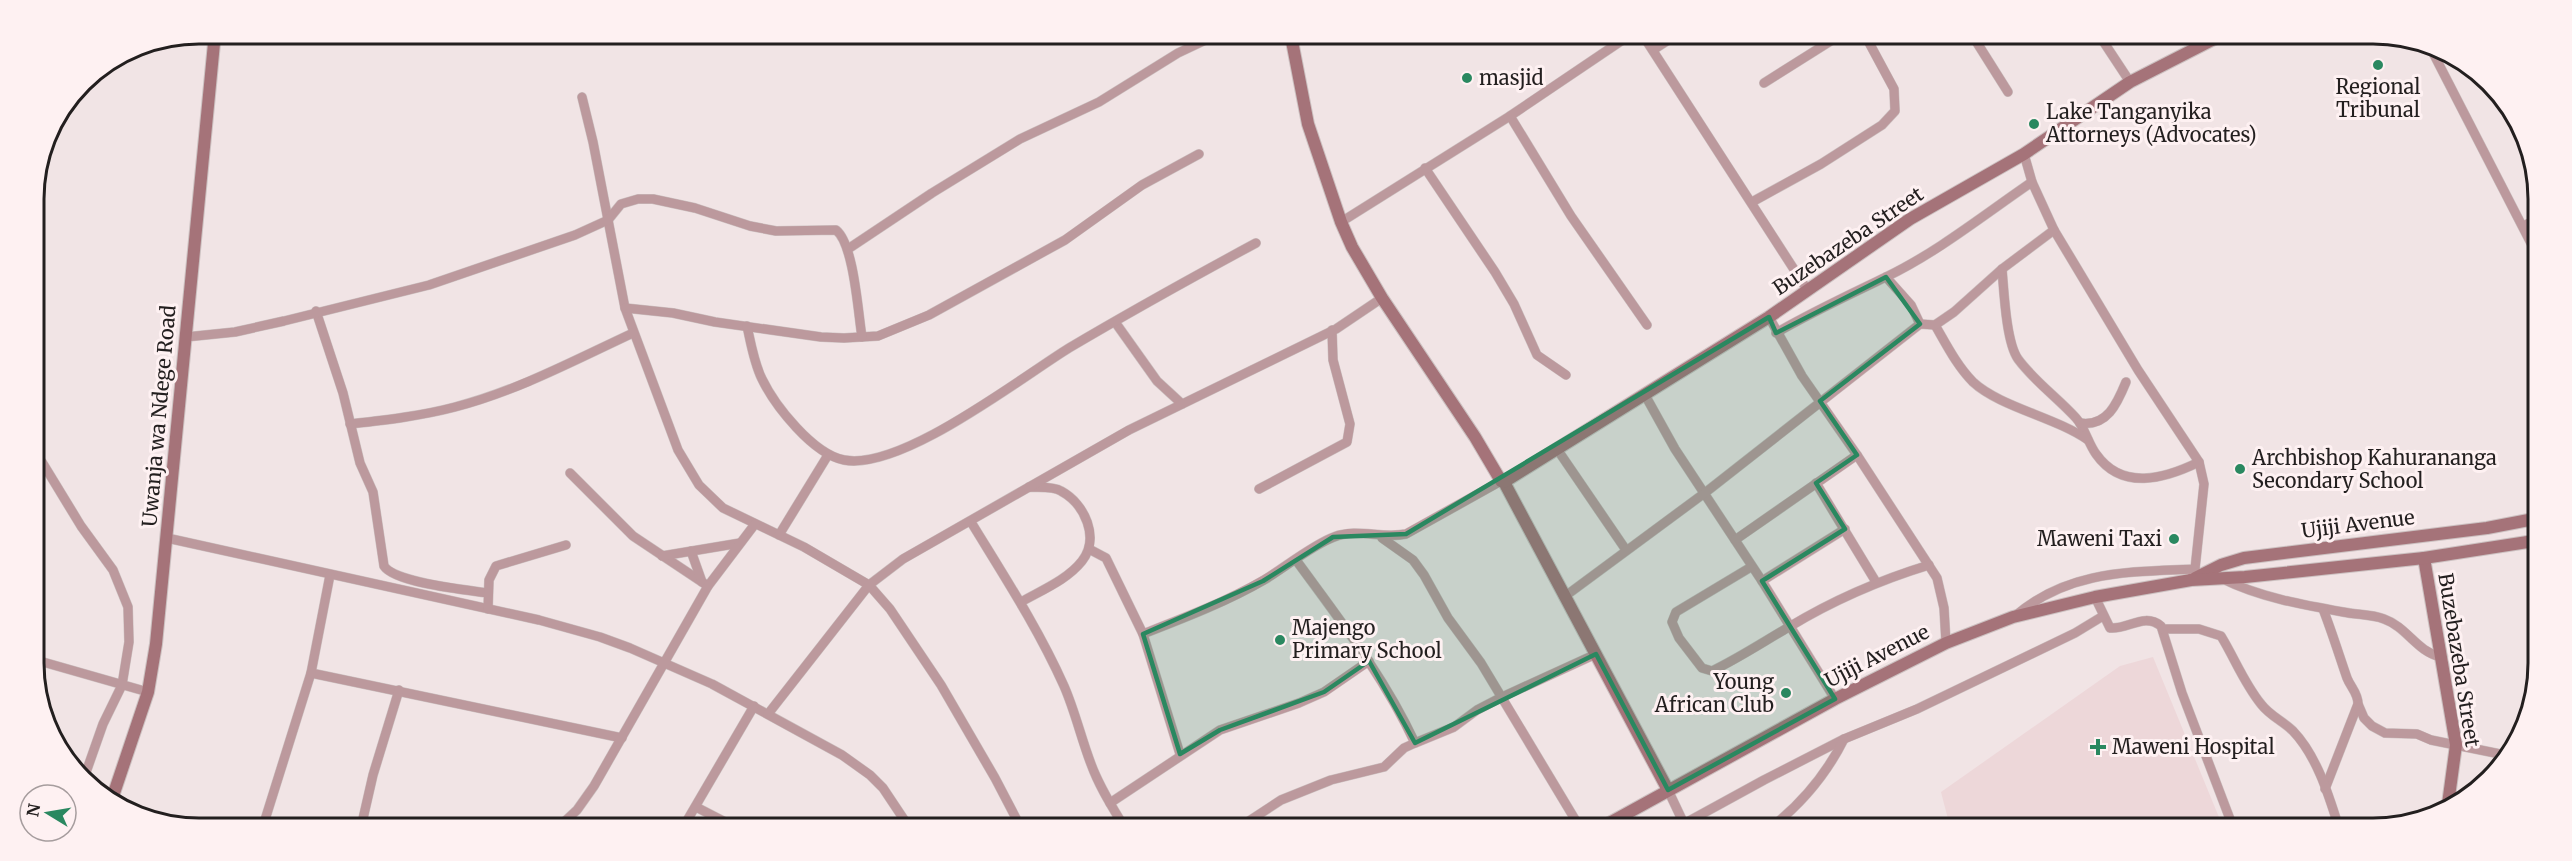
<svg xmlns="http://www.w3.org/2000/svg" width="2572" height="861" viewBox="0 0 2572 861" font-family="Merriweather,serif">
<rect width="100%" height="100%" fill="#f1e4e5"/>
<!-- built -->
<polygon fill="#edd7d9" points="2153,657 2223,827 1950,827 1941,792 2120,666"/>
<g fill="none" stroke-linecap="round" stroke-linejoin="round">
<defs>
<g id="street">
<polyline points="1644,37 1808,291"/>
<polyline points="1974,38 2008,92"/>
<polyline points="2101,38 2130,82"/>
<polyline points="2430,47 2535,251"/>
<polyline points="1653,50 1673,37"/>
<polyline points="1764,83 1837,37"/>
<polyline points="582,97 593,142 625,308 678,450 699,485 723,508 804,547 869,585 890,609 941,685 995,778 1019,824"/>
<polyline points="1510,116 1571,216 1647,325"/>
<polyline points="2024,154 2032,182 2054,230 2138,370 2199,462 2204,484 2195,569 2191,580"/>
<polyline points="1425,168 1495,272 1514,304 1537,355 1566,375"/>
<polyline points="1752,202 1821,164 1882,125 1895,111 1894,89 1866,37"/>
<polyline points="1341,222 1510,116 1627,37"/>
<polyline points="2524,226 2536,219"/>
<polyline points="848,249 932,193 1020,139 1099,102 1178,53 1214,36"/>
<path d="M2002,269c2,22 4,73 16,90 16,22 40,39 58,59 9,10 12,25 20,36 26,37 68,25 103,8"/>
<polyline points="1886,277 1911,305 1920,324"/>
<polyline points="625,308 673,313 715,322 821,337 844,338 878,336 929,315 1065,240 1142,185 1199,154"/>
<path d="M316,311l27,82 17,70 13,29 11,74c11,17 83,24 104,27"/>
<polyline points="1769,317 1802,376 1857,455 1937,578 1944,608 1946,643"/>
<polyline points="1115,322 1157,381 1182,404"/>
<path d="M1935,325c11,19 22,41 38,57 27,25 82,35 115,58"/>
<path d="M747,326c4,18 7,37 15,53 13,27 51,75 82,81 57,11 175,-81 225,-112 61,-36 124,-71 187,-105"/>
<path d="M1776,333c36,-21 73,-38 110,-56 52,-25 99,-63 146,-95"/>
<path d="M186,337l49,-5 49,-11 145,-36 146,-50 33,-15 13,-16 17,-5h15l42,9 55,18 26,5 60,-1c18,14 22,83 26,107"/>
<polyline points="1645,395 1675,449 1762,581 1835,699"/>
<path d="M2080,423c27,4 37,-19 46,-41"/>
<path d="M350,424c35,-4 71,-8 105,-17 62,-16 120,-47 178,-74"/>
<polyline points="1557,449 1626,550"/>
<polyline points="42,462 81,526 113,570 128,607 129,642 122,685 103,724 84,778"/>
<polyline points="570,473 633,536 708,586"/>
<polyline points="1816,483 1876,582"/>
<polyline points="1259,489 1347,442 1350,424 1333,360 1332,330"/>
<path d="M971,522c33,54 67,106 93,164 11,25 17,52 27,78 8,22 20,41 32,61"/>
<polyline points="779,535 828,455"/>
<polyline points="167,538 539,620 600,637 630,648 712,684 842,755 870,775 883,788 907,824"/>
<polyline points="1382,538 1413,560 1424,575 1448,618 1481,663 1579,826"/>
<polyline points="1735,540 1857,455"/>
<polyline points="1089,549 1106,558 1143,634 1180,754"/>
<polyline points="691,551 702,582"/>
<polyline points="662,556 740,543"/>
<path d="M1296,560c43,59 88,116 119,183"/>
<path d="M1751,567l-75,45 -4,10 7,16 23,30 10,3c27,-13 51,-29 77,-44 43,-26 91,-47 140,-62"/>
<path d="M2223,579c36,18 80,26 120,33 14,3 28,2 41,7 23,8 33,33 57,38"/>
<polyline points="1762,581 1845,529"/>
<polyline points="1564,597 1706,492 1920,324 1935,325 1954,312 2002,269 2054,230"/>
<path d="M2095,597l15,31c18,2 34,-16 51,-2l21,67 51,134"/>
<path d="M1021,602c21,-12 46,-22 61,-41 18,-23 3,-57 -21,-70 -8,-5 -23,-3 -32,-4"/>
<polyline points="488,609 489,580 496,566 566,545"/>
<path d="M2323,609c9,23 16,46 24,69 4,10 11,15 11,26l-33,85"/>
<path d="M2015,616c53,-46 115,-44 180,-47"/>
<path d="M2163,629h36l22,7c14,23 23,47 40,68 9,12 22,17 32,27 24,25 36,65 46,97"/>
<path d="M1143,634c41,-16 83,-32 121,-54 20,-12 50,-36 70,-43 23,-9 48,2 72,-3l95,-53"/>
<polyline points="36,660 148,692"/>
<polyline points="311,673 622,738"/>
<polyline points="2358,704 2364,718 2372,726 2385,733 2417,734 2431,740 2510,756"/>
<polyline points="768,714 869,585 903,559 1129,430 1336,329 1382,298"/>
<polyline points="1668,790 1685,826"/>
<polyline points="1110,803 1220,730 1299,703 1324,692 1369,661"/>
<polyline points="696,807 729,824"/>
<polyline points="264,823 311,673 330,575"/>
<polyline points="362,823 373,775 399,690"/>
<polyline points="563,823 577,810 594,786 708,586 755,524"/>
<polyline points="685,824 754,706"/>
<polyline points="1243,825 1281,800 1331,780 1384,767 1404,748 1415,743 1454,727 1477,710 1502,697 1596,654"/>
<polyline points="1680,826 1764,780 1844,739 1917,709 2075,633 2103,616"/>
<path d="M1773,826c30,-24 54,-53 71,-87"/>
</g>
<g id="secondary">
<polyline points="1291,36 1308,124 1341,222 1352,247 1382,298 1475,437 1501,481 1504,482 1668,790"/>
<polyline points="1504,482 1769,317 1910,219 2024,154 2130,82 2216,38"/>
<polyline points="2424,558 2456,745 2448,804"/>
<polyline points="2195,578 2221,565 2244,558 2487,528 2534,519"/>
<polyline points="113,796 148,692 156,644 215,33"/>
<polyline points="1604,826 1835,699 1946,643 2013,617 2095,597 2191,580 2245,577 2424,558 2534,541"/>
</g>
</defs>
<!-- street casing -->
<use href="#street" stroke="#ccc1c1" stroke-width="10"/>
<!-- secondary casing -->
<use href="#secondary" stroke="#ccc1c1" stroke-width="14"/>
<!-- street -->
<use href="#street" stroke="#bc999d" stroke-width="9"/>
<!-- secondary -->
<use href="#secondary" stroke="#a57379" stroke-width="12"/>
</g>
<!-- marked area -->
<path fill="#2a8860" fill-opacity="0.2" stroke="#2a8860" stroke-width="4.5" stroke-linejoin="round" d="M1886,277l34,47 -100,77 37,54 -41,28 29,46 -83,52 73,118 -167,91 -72,-136 -181,89 -46,-82 -45,31 -104,38 -40,24 -37,-120 120,-53 70,-44 73,-3 363,-217 7,16z"/>
<!-- markers -->
<g fill="#2a8860" stroke="#fef1f2" stroke-width="2">
<circle cx="2378" cy="65" r="6"/>
<circle cx="1467" cy="78" r="6"/>
<circle cx="2034" cy="124" r="6"/>
<circle cx="2240" cy="469" r="6"/>
<circle cx="2174" cy="539" r="6"/>
<circle cx="1280" cy="640" r="6"/>
<circle cx="1786" cy="693" r="6"/>
<path d="M2095 738h6v6h6v6h-6v6h-6v-6h-6v-6h6z"/>
</g>
<g text-anchor="middle" stroke-width="6" stroke-linejoin="round" paint-order="stroke">
<!-- poi labels -->
<g font-size="20" fill="#231f1f" stroke="#fef1f2" text-anchor="start">
<text x="1479" y="85">masjid</text>
<text x="2378" y="94" text-anchor="middle">Regional<tspan x="2378" dy="23">Tribunal</tspan></text>
<text x="2046" y="119">Lake Tanganyika<tspan x="2046" dy="23">Attorneys (Advocates)</tspan></text>
<text x="2252" y="465">Archbishop Kahurananga<tspan x="2252" dy="23">Secondary School</tspan></text>
<text x="2162" y="546" text-anchor="end">Maweni Taxi</text>
<text x="1292" y="635">Majengo<tspan x="1292" dy="23">Primary School</tspan></text>
<text x="1774" y="689" text-anchor="end">Young<tspan x="1774" dy="23">African Club</tspan></text>
<text x="2112" y="754">Maweni Hospital</text>
</g>
<!-- street labels -->
<g font-size="20" fill="#231f1f" stroke="#fef1f2">
<text transform="translate(1848 241) rotate(-34)" y="7">Buzebazeba Street</text>
<text transform="translate(159 416) rotate(-85)" y="7">Uwanja wa Ndege Road</text>
<text transform="translate(2358 524) rotate(-7)" y="7">Ujiji Avenue</text>
<text transform="translate(1877 656) rotate(-27)" y="7">Ujiji Avenue</text>
<text transform="translate(2459 660) rotate(81)" y="7">Buzebazeba Street</text>
</g>
</g>
<!-- crop -->
<path d="M0 0H2572V861H0ZM199 44H2373A155 155 0 0 1 2528 199V663A155 155 0 0 1 2373 818H199A155 155 0 0 1 44 663V199A155 155 0 0 1 199 44Z" fill="#fef1f2" fill-rule="evenodd"/>
<path fill="none" stroke="#231f1f" stroke-width="3" d="M199 44H2373A155 155 0 0 1 2528 199V663A155 155 0 0 1 2373 818H199A155 155 0 0 1 44 663V199A155 155 0 0 1 199 44Z"/>
<!-- north arrow -->
<g transform="translate(48 813) rotate(281)"><circle r="28" fill="#fef1f2" stroke="#a69d9e" stroke-width="1.5"/>
<path d="M0-4.5L10 22L0 15L-10 22Z" fill="#2a8860"/>
<text y="-9" font-size="16" font-weight="bold" text-anchor="middle" fill="#231f1f">N</text>
</g>
</svg>
